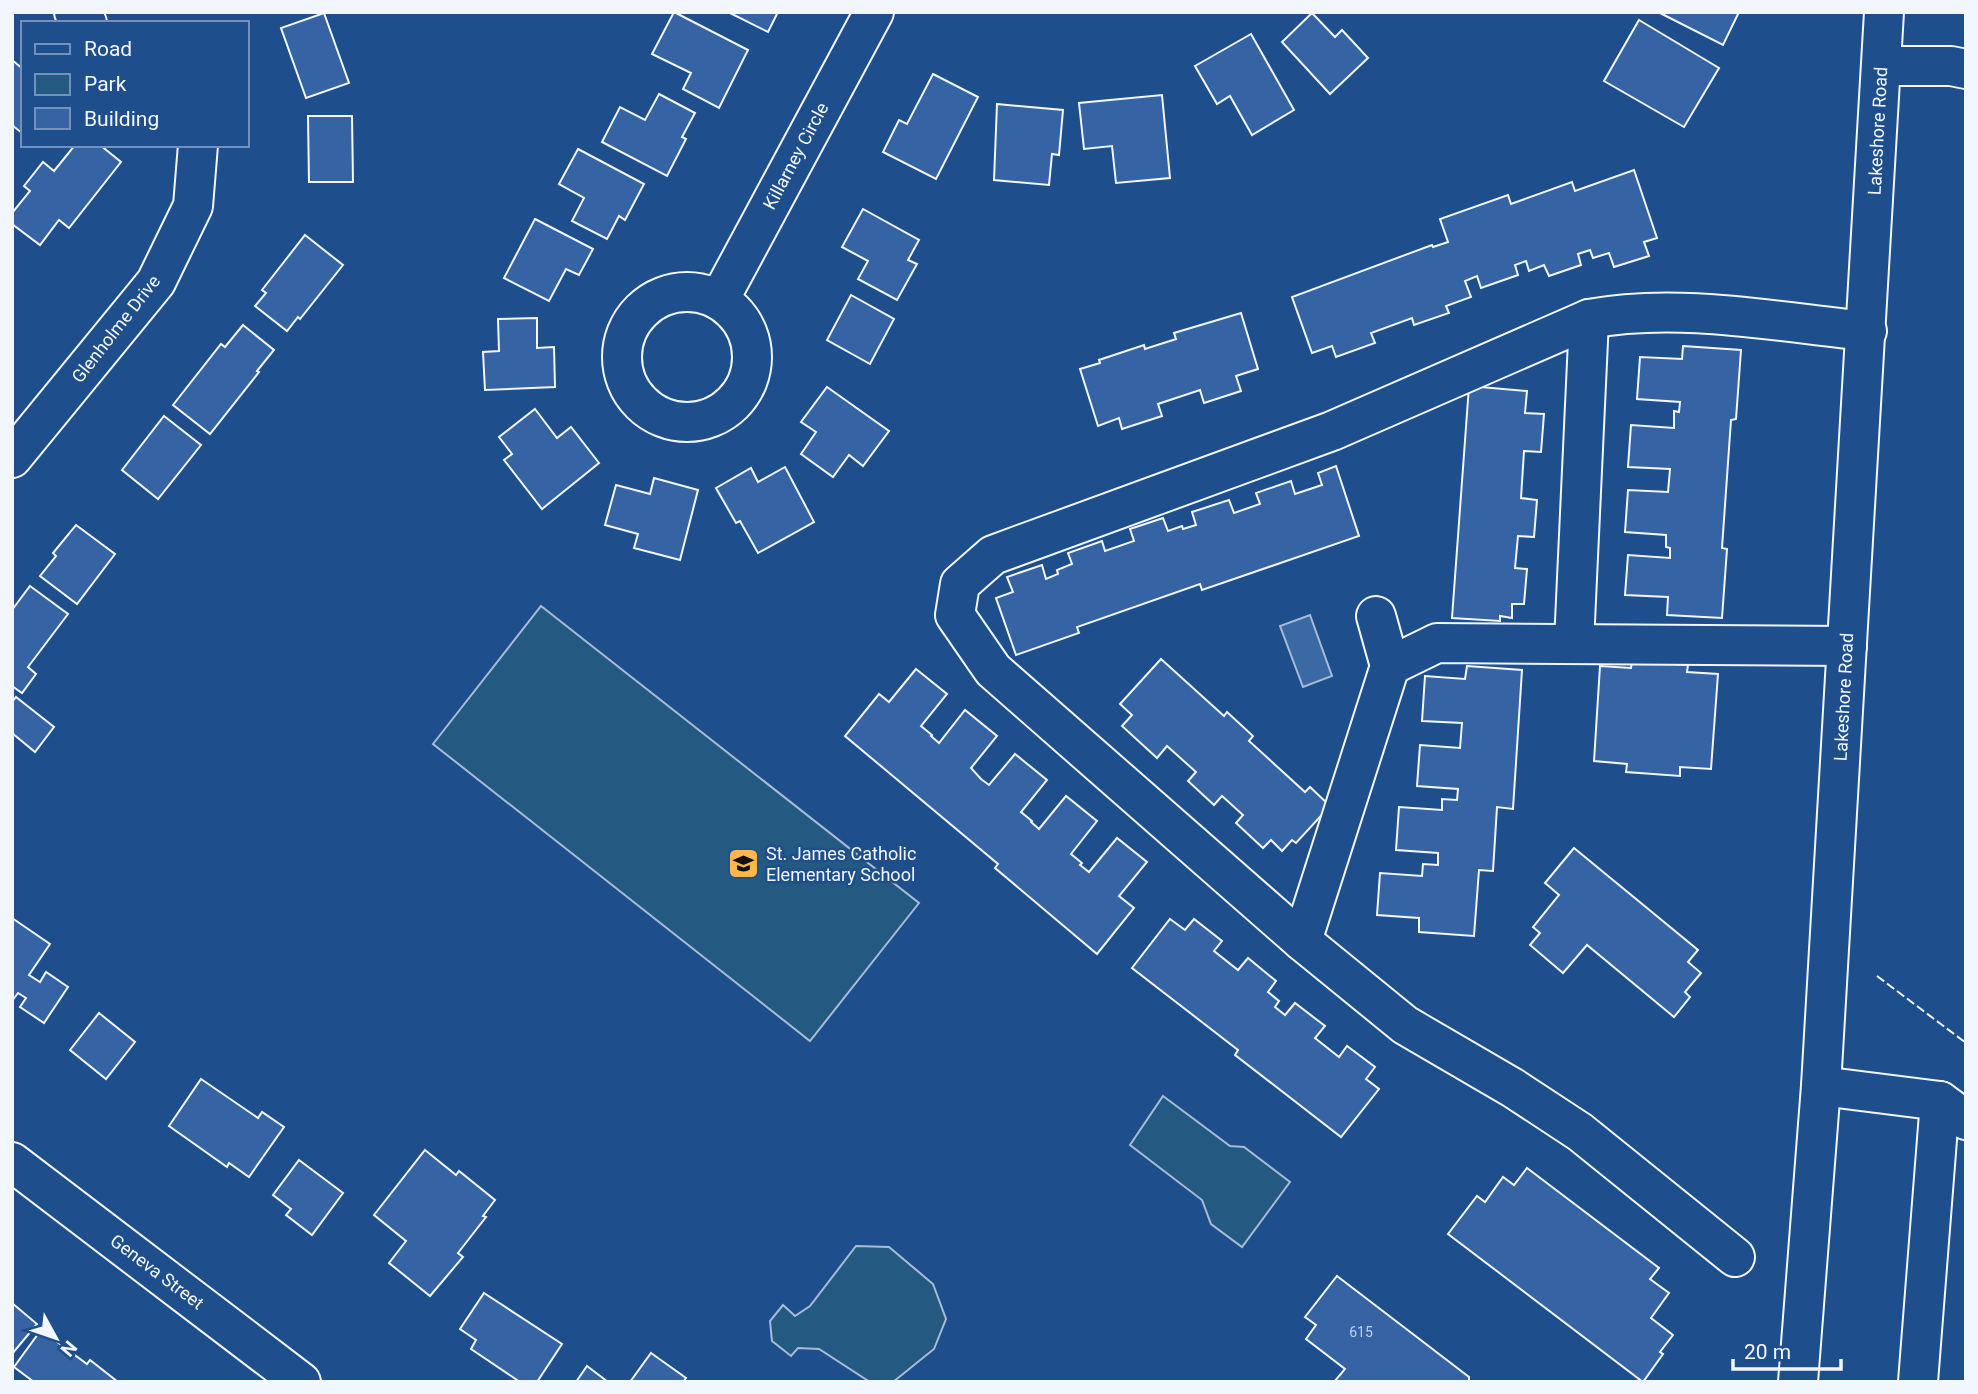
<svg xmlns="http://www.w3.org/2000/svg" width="1978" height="1394" viewBox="0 0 1978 1394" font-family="Roboto,sans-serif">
<rect width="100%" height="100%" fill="#1f4e8c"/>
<!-- green -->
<g fill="#245a82" stroke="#a8bbd7" stroke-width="2">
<polygon points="541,606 919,903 810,1041 433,744"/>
<polygon points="1163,1096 1230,1146 1244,1147 1290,1182 1242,1247 1211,1224 1202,1200 1130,1145"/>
<polygon points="856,1246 889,1247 933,1284 946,1319 934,1349 893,1382 870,1382 819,1349 798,1348 791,1356 772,1341 770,1321 783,1305 795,1316 810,1306"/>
</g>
<!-- water -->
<polygon fill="#3b69a3" stroke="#a8bbd7" stroke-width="2" points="1310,615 1332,676 1303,687 1280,626"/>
<!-- building -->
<g fill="#3563a3" stroke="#f2f6ff" stroke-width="2">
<polygon points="674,12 748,50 719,108 683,89 691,73 652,54"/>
<polygon points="728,12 778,12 768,32"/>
<polygon points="1658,12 1739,12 1723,45"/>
<polygon points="324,13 349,83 306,98 281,28"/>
<polygon points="1312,13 1335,37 1342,30 1368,58 1330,94 1282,42"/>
<polygon points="1639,20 1719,68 1684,127 1604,81"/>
<polygon points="1251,34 1294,110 1252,135 1230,96 1217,104 1195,66"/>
<polygon points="12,60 23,69 23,134 12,125"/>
<polygon points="933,74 978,97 936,179 883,152 899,120 907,124"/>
<polygon points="659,94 695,113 682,137 686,139 667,176 602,142 620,107 645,120"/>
<polygon points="1162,95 1170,178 1116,183 1112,146 1084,149 1079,103"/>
<polygon points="997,104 1063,110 1059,155 1052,154 1049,185 994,180"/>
<polygon points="308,116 352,116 353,182 309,182"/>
<polygon points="75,145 100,145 121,162 69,228 59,220 40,245 12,224 12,213 30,191 24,186 43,162 54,171"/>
<polygon points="578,149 644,184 625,220 619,216 607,239 572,221 584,198 559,184"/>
<polygon points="1634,170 1657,238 1644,242 1649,256 1614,267 1609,253 1593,258 1590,250 1578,254 1581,265 1549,276 1544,265 1529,271 1526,261 1515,265 1518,275 1481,288 1477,276 1465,281 1471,297 1446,306 1449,313 1414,325 1412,318 1371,333 1375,343 1336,357 1332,346 1312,353 1292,297 1432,245 1433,247 1448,242 1440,219 1508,195 1511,204 1572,182 1575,191"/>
<polygon points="863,209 919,240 908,260 917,264 897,300 858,279 868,261 842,247"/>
<polygon points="535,219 593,249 579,275 566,269 549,301 504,278"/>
<polygon points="305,235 343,265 300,319 298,317 287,331 255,306 266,293 262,290"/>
<polygon points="851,295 894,319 870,364 827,340"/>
<polygon points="1241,313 1258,369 1236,376 1241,391 1204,403 1200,390 1158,404 1162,416 1122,429 1119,418 1098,426 1080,369 1100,363 1099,360 1144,345 1145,349 1176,339 1174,333"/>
<polygon points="537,318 537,348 554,347 555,387 485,390 483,352 499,351 498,319"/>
<polygon points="243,325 274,350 257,371 259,372 210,434 173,405 221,344 225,347"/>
<polygon points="1683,346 1741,350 1736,419 1731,420 1722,548 1727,549 1722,618 1667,615 1668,597 1625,595 1628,555 1670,558 1670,548 1666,547 1666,535 1625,532 1628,490 1668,492 1670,469 1628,467 1631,425 1674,428 1674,411 1679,412 1680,402 1637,399 1640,357 1682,359"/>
<polygon points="1469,386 1527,391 1525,413 1544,414 1541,452 1524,451 1521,498 1537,500 1534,537 1518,536 1515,568 1527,569 1524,604 1512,604 1512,618 1500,616 1500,621 1452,618"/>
<polygon points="827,387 889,431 863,466 849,455 833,477 801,454 816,432 801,422"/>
<polygon points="535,409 557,438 571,427 599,463 542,509 504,460 512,454 499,437"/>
<polygon points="164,416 201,445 158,499 122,470"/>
<polygon points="1336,466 1359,536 1202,590 1200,584 1077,627 1079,633 1016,655 996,598 1013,592 1007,577 1042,565 1046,579 1058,574 1057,570 1072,564 1068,553 1102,541 1105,551 1134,541 1130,529 1163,518 1168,531 1182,526 1183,529 1196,525 1192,512 1229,500 1234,513 1260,504 1256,493 1291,481 1295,494 1322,485 1318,473"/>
<polygon points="785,467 814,522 758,553 740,521 736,523 716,488 751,468 758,482"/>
<polygon points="654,478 698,490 680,560 634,548 638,534 605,525 616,485 650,494"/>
<polygon points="76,525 115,554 77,604 40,576 56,556 53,553"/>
<polygon points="30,586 68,614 28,667 36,674 22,693 12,686 12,610"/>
<polygon points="1161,659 1224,716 1227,712 1253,736 1249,741 1305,792 1310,787 1330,806 1296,843 1292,840 1282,851 1271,840 1263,848 1236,823 1243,815 1222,796 1214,805 1188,781 1196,772 1167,746 1157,758 1122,726 1132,715 1120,704"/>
<polygon points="1632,661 1688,665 1687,672 1718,674 1711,769 1680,767 1680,776 1626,772 1627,764 1594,761 1600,666 1631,668"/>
<polygon points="1467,666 1522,670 1513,809 1497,807 1493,871 1479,870 1474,936 1419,932 1419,918 1377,915 1380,873 1422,876 1423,864 1438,865 1438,853 1396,850 1399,807 1442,810 1442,799 1457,800 1458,789 1417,786 1420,745 1460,748 1462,723 1422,721 1425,676 1465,679"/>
<polygon points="916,669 947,694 921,726 932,735 931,736 939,743 965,710 997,736 971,768 981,779 989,785 1015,754 1047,780 1021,812 1032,821 1031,822 1039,829 1066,796 1097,821 1071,854 1082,863 1080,865 1089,872 1117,838 1147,862 1119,896 1134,908 1097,954 995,868 998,864 845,736 879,694 889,702"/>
<polygon points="16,697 54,727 35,752 12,733 12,702"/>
<polygon points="1574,848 1698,950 1688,962 1701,973 1685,992 1690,997 1674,1017 1587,945 1563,973 1530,945 1540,933 1533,927 1559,895 1545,883"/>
<polygon points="12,918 50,944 29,975 40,982 46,972 68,987 44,1023 20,1007 26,998 18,993 12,1001"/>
<polygon points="1170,919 1185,930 1194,919 1222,941 1214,951 1238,970 1248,958 1276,981 1268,992 1279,1001 1275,1007 1285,1015 1295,1003 1325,1026 1315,1038 1339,1057 1347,1046 1375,1067 1366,1079 1379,1089 1341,1137 1235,1055 1238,1050 1132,968"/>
<polygon points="99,1013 135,1042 106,1079 70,1050"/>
<polygon points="201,1079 258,1118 262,1112 284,1127 249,1177 229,1163 227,1167 169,1126"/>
<polygon points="425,1150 456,1175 459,1171 495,1200 483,1216 486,1217 458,1253 463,1257 430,1296 389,1263 406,1241 374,1215"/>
<polygon points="299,1160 343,1193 312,1235 286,1215 291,1209 273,1195"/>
<polygon points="1527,1168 1659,1268 1650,1279 1669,1293 1651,1318 1673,1335 1660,1352 1663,1354 1643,1382 1448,1234 1477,1196 1485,1202 1503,1177 1514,1185"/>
<polygon points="1337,1276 1469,1377 1469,1382 1334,1382 1345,1369 1306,1339 1316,1325 1305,1317"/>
<polygon points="484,1293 562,1344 537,1382 520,1382 471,1349 476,1340 460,1329"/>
<polygon points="12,1303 37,1324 12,1354"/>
<polygon points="41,1330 87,1364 90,1360 118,1382 34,1382 14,1367"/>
<polygon points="651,1353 686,1378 683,1382 630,1382"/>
<polygon points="587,1366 608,1382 576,1382"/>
</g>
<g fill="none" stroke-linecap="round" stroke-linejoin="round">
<defs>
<g id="minor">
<polyline points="74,12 87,23"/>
<polyline points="1881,66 1951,66 1966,69"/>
<circle cx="687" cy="357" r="65"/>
<polyline points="719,300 874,12"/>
<polyline points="12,458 156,282 193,206 198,145"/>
<polyline points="1574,643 1589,319"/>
<polyline points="1390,666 1437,643 1847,646"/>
<polyline points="1302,941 1390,666 1376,616"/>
<polyline points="1821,1086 1940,1101"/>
<path d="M1735,1257l-155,-125 -67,-44 -108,-63 -103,-84 -309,-271 -38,-55 5,-31 33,-29 339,-124 257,-112c89,-17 188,3 278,12"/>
<polyline points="1918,1382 1940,1101 1966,1120"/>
</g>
<g id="major">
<polyline points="12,1162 301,1382"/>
<polyline points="1798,1382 1821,1086 1884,12"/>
</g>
</defs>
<!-- minor casing -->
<use href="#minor" stroke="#f2f6ff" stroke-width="42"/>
<!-- major casing -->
<use href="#major" stroke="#f2f6ff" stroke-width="42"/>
<!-- minor -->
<use href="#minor" stroke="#1f4e8c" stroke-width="38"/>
<!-- major -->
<use href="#major" stroke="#1f4e8c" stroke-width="38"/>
<!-- fence -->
<polyline stroke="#f2f6ff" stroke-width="2" stroke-dasharray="9 3.5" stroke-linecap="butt" points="1877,976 1966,1043"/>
</g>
<!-- icons -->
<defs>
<symbol id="school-square" viewBox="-11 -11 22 22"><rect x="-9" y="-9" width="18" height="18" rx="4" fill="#ffb74d" stroke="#1f4e8c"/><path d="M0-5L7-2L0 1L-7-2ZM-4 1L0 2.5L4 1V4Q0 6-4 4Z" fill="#111"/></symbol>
</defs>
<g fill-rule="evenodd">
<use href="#school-square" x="726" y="846" width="35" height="35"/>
</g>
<g text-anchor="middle" stroke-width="5" stroke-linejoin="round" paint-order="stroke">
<!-- number labels -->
<g font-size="14" fill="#c3d1e8">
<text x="1361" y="1337">615</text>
</g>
<!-- street labels -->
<g font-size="18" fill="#f2f6ff" stroke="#1f4e8c">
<text transform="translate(1878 131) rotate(-87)" y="6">Lakeshore Road</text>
<text transform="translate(796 156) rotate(-62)" y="6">Killarney Circle</text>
<text transform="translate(116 329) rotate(-52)" y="6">Glenholme Drive</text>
<text transform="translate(1844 697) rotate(-87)" y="6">Lakeshore Road</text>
<text transform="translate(157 1272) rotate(37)" y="6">Geneva Street</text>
</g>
<!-- poi labels -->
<g font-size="18" fill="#f2f6ff" stroke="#1f4e8c" text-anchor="start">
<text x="766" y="860">St. James Catholic<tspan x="766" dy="21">Elementary School</tspan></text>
</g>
</g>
<!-- border -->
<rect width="1978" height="1394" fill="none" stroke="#f2f6ff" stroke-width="28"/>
<!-- legend -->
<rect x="21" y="21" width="228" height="126" fill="#1f4e8c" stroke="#7391ba" stroke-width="2"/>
<rect x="35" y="44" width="35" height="10" fill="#1f4e8c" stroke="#7391ba" stroke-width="2"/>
<text x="84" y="56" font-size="21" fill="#f2f6ff">Road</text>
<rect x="35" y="74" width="35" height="21" fill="#245a82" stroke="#7391ba" stroke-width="2"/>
<text x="84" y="91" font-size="21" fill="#f2f6ff">Park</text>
<rect x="35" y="108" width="35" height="21" fill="#3563a3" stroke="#7391ba" stroke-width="2"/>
<text x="84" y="126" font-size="21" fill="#f2f6ff">Building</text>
<!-- north arrow -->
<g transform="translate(56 1338) rotate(130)" stroke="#1f4e8c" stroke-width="5" paint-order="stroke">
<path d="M0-5L12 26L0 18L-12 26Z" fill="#f2f6ff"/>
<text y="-10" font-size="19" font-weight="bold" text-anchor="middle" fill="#f2f6ff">N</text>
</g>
<!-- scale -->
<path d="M1733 1359v10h108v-10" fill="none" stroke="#f2f6ff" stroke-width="3.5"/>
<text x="1744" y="1359" font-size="21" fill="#f2f6ff" stroke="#1f4e8c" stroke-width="5" paint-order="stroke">20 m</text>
</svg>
